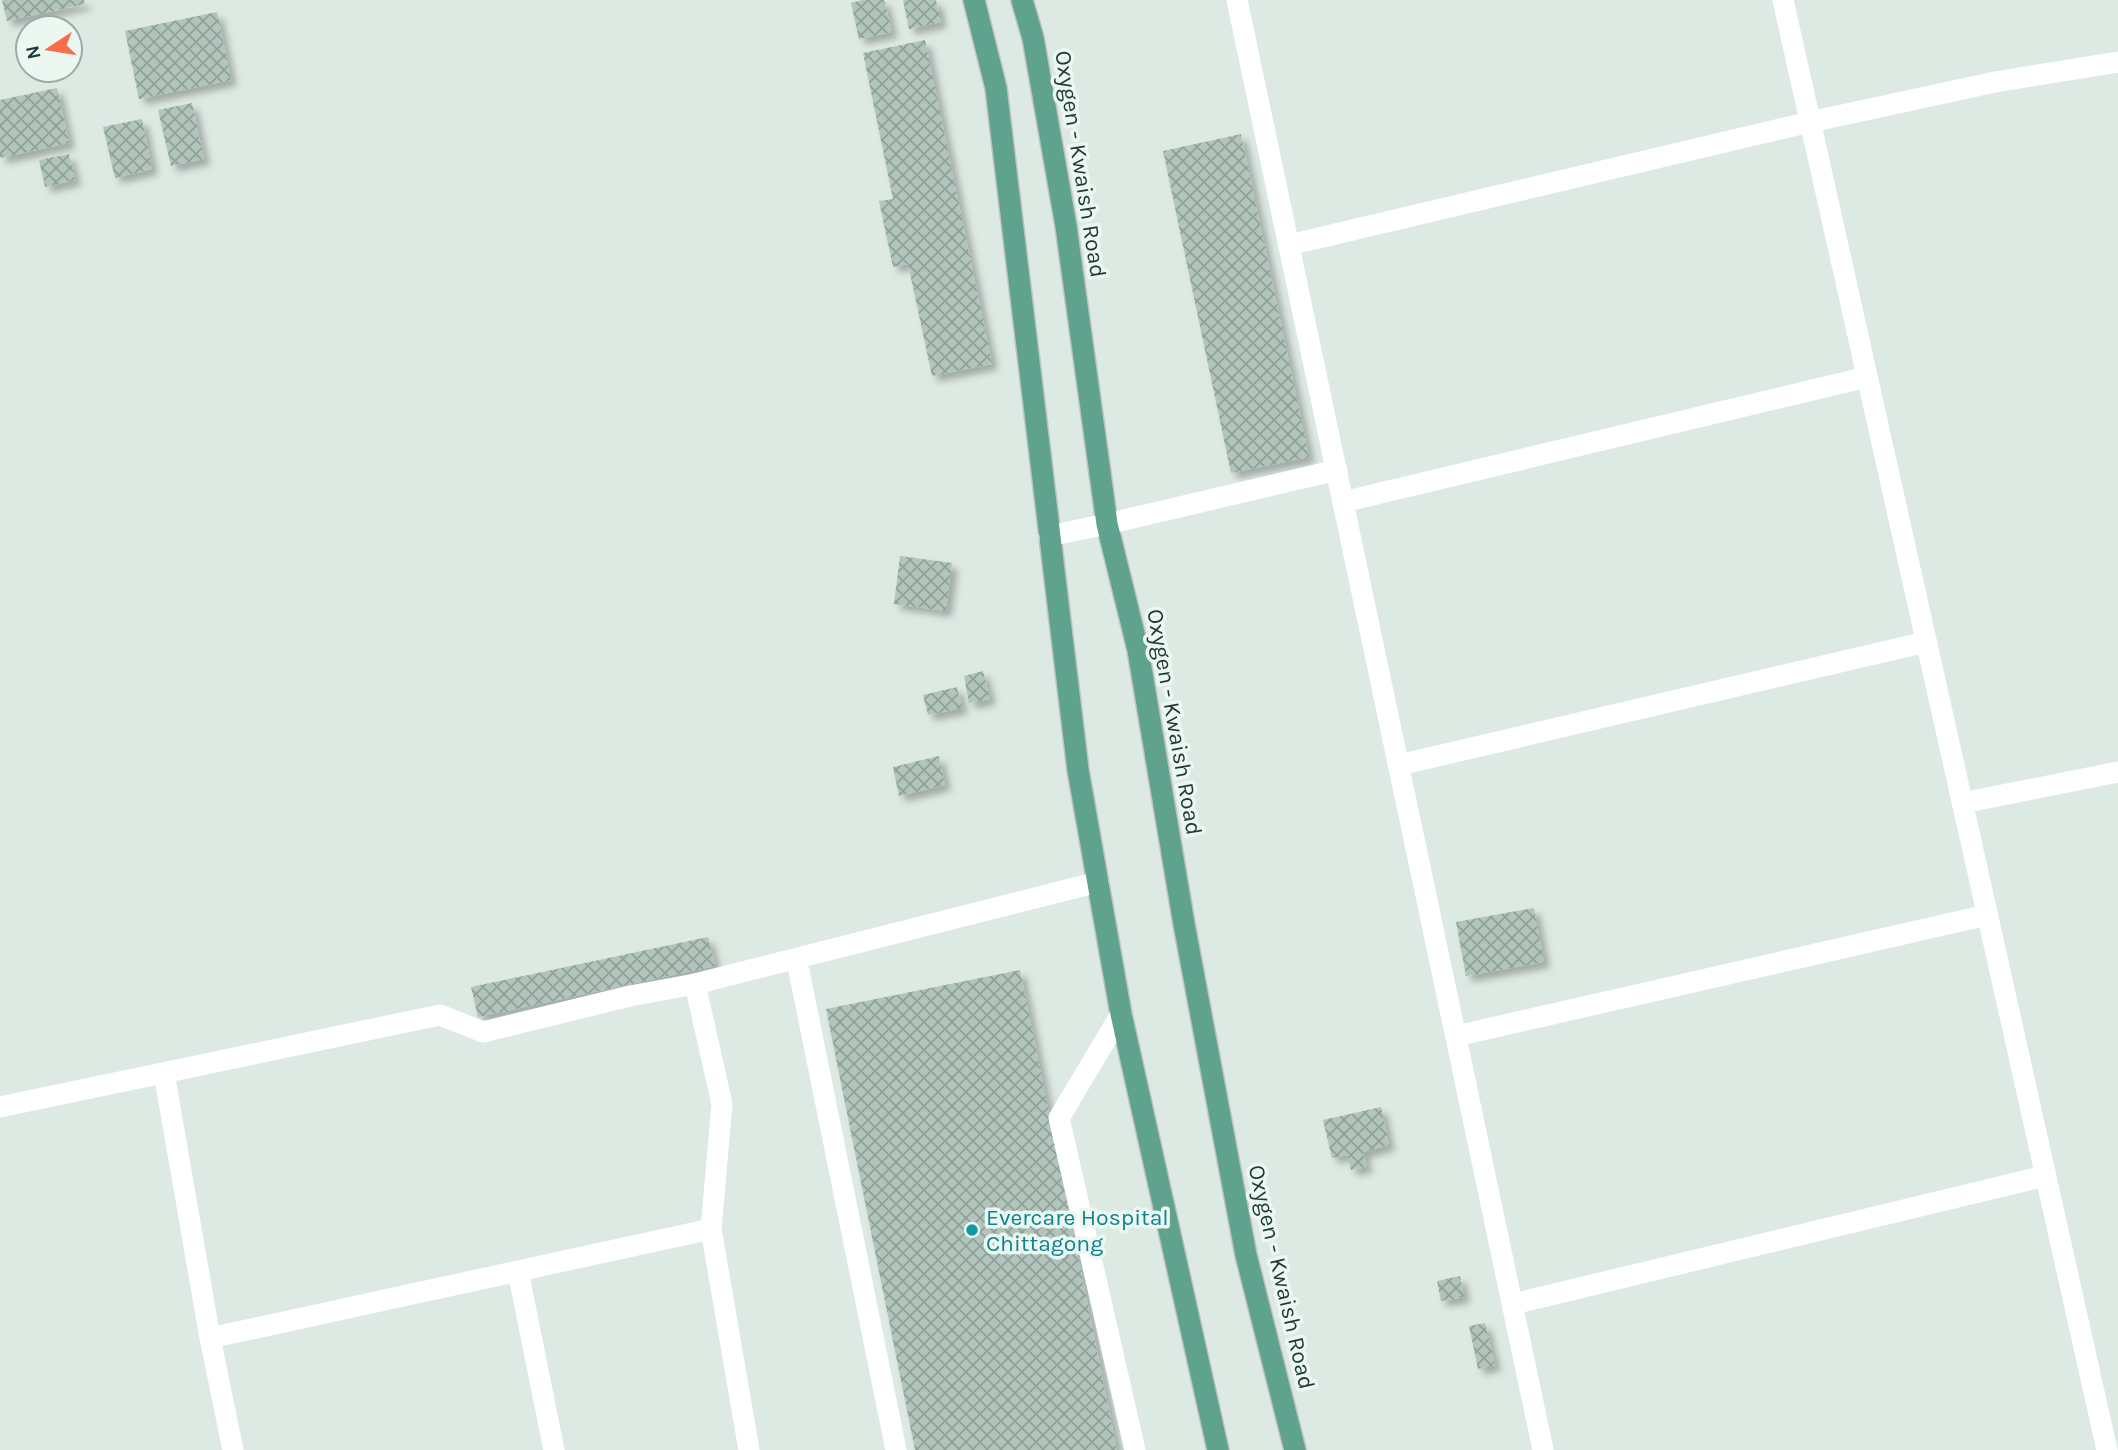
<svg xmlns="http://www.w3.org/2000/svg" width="2118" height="1450" viewBox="0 0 2118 1450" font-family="Karla,sans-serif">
<defs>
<pattern id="building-cross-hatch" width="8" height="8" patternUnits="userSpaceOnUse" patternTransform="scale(1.75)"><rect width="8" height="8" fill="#b2c5bc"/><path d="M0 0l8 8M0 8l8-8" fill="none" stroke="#90a199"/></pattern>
<filter id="shadow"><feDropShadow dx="6" dy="6" stdDeviation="3.5" flood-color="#0004"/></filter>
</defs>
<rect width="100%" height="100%" fill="#ddeae3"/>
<!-- building -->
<g fill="url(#building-cross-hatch)" filter="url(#shadow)">
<polygon points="2,0 84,0 85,4 7,21"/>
<polygon points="862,0 884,0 892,32 859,39 851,3"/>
<polygon points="903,0 936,0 941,22 909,29"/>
<polygon points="217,12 231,80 139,99 125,31"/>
<polygon points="925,40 992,364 932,376 908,264 893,267 879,201 893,199 863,53"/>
<polygon points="57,88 69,143 0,158 0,100"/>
<polygon points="192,103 204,159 171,166 158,110"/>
<polygon points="142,119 152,169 115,178 103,127"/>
<polygon points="1241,134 1309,457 1231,473 1163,151"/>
<polygon points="69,154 75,180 45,187 39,160"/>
<polygon points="900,556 952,563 946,611 894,604"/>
<polygon points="983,671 990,699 969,703 964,676"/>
<polygon points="957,687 962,708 928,715 923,695"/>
<polygon points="939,756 945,785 899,796 893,767"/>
<polygon points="1534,908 1544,962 1466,976 1456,922"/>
<polygon points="708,937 715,966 478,1017 471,987"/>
<polygon points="1020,970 1117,1450 915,1450 826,1009"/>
<polygon points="1381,1107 1389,1145 1363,1152 1367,1167 1351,1170 1347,1155 1332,1158 1323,1120"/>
<polygon points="1460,1276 1464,1297 1441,1301 1437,1281"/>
<polygon points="1485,1323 1495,1365 1478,1369 1469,1326"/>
</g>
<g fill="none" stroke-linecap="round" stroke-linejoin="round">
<defs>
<g id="major">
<polyline points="974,0 996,88 1078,770 1121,1014 1218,1450"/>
<polyline points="1022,0 1033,38 1066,226 1107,524 1138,650 1184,924 1246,1255 1295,1450"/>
</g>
</defs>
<!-- major casing -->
<use href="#major" stroke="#bcc4c1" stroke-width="24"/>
<!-- minor -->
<g stroke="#fff" stroke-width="21">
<polyline points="1237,0 1543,1450"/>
<polyline points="1783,0 2107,1450"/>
<polyline points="1289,245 1810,122 1995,82 2118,62"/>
<polyline points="1343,502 1867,377"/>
<polyline points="1049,536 1107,524 1337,470"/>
<polyline points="1399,765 1926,642"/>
<polyline points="1962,803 2118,772"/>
<polyline points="799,971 896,1450"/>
<polyline points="695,984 1098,882"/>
<polyline points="1121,1014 1059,1118 1135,1450"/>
<polyline points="1456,1036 1987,915"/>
<polyline points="164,1073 210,1338 233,1450"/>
<polyline points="0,1107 440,1015 483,1032 630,996 695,984 722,1104 711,1229"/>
<polyline points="518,1271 554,1450"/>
<polyline points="1513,1304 2045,1176"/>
<polyline points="210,1338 711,1229 749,1450"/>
</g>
<!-- major -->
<use href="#major" stroke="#5fa28d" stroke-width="21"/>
</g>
<!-- markers -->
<circle fill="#0f9aa8" stroke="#edf7f1" stroke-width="2.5" cx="972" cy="1230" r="7"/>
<g text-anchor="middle" stroke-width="7" stroke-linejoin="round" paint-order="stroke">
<!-- street labels -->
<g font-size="23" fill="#1e3a31" stroke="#edf7f1">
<text transform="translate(1081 164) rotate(81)" y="8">Oxygen - Kwaish Road</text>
<text transform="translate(1175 722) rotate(80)" y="8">Oxygen - Kwaish Road</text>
<text transform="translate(1282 1277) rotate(77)" y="8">Oxygen - Kwaish Road</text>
</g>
<!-- culture labels -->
<g font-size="23" fill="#0d838f" stroke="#edf7f1" text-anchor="start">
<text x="986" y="1225">Evercare Hospital<tspan x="986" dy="26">Chittagong</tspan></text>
</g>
</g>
<!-- north arrow -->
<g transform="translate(49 49) rotate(258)"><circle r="33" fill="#edf7f1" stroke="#9aaba4" stroke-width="2"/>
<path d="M0-5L12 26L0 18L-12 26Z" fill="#f96c4c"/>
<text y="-10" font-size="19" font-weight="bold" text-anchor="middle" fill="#1e3a31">N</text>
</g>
</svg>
